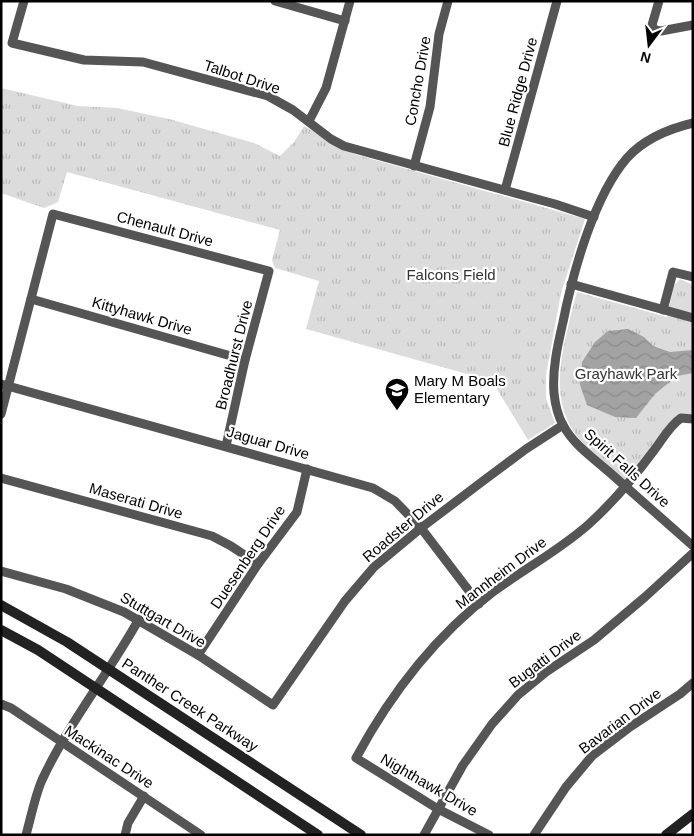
<svg xmlns="http://www.w3.org/2000/svg" width="694" height="836" viewBox="0 0 694 836" font-family="Helvetica,sans-serif">
<defs>
<pattern id="grass-tufts" width="24" height="20" patternUnits="userSpaceOnUse" patternTransform="scale(1.25)"><rect width="24" height="20" fill="#dcdcdc"/><path d="M3 7l-1-3M5 7V3M7 7l1-3M15 17l-1-3M17 17v-4M19 17l1-3" fill="none" stroke="#bbb"/></pattern>
<pattern id="water-waves" width="16" height="10" patternUnits="userSpaceOnUse" patternTransform="scale(1.25)"><rect width="16" height="10" fill="#a3a3a3"/><path d="M0 5q4-4 8 0t8 0" fill="none" stroke="#8b8b8b"/></pattern>
</defs>
<rect width="100%" height="100%" fill="#fff"/>
<!-- grass -->
<g fill="url(#grass-tufts)">
<polygon points="1,88 78,106 117,108 169,119 254,143 280,156 294,142 304,126 354,154 585,219 561,293 546,375 546,398 555,423 528,440 492,381 306,329 319,281 275,268 272,260 280,230 67,172 58,202 44,208 1,193"/>
<path d="M680,279l13,6v130c-25,-3 -35,25 -48,42 -6,8 -14,16 -21,24 -15,-14 -35,-30 -48,-46 -29,-39 -12,-90 -2,-133l3,-10 90,25 7,-31z"/>
</g>
<!-- pitch -->
<polygon fill="#dcdcdc" points="499,327 514,329 511,354 495,352"/>
<!-- water -->
<polygon fill="url(#water-waves)" points="628,329 644,337 653,346 670,352 693,350 693,373 677,376 655,394 636,418 615,417 587,405 580,385 582,362 595,342 608,331"/>
<g fill="none" stroke-linecap="round" stroke-linejoin="round">
<!-- street -->
<g stroke="#555" stroke-width="9">
<polyline points="24,1 12,43 84,60 143,62 268,96 293,110 331,139 344,146 555,204 594,217"/>
<polyline points="275,1 345,21"/>
<polyline points="659,1 652,25 655,30 661,31 693,25"/>
<polyline points="309,121 326,88 350,1"/>
<path d="M693,123c-25,6 -49,16 -66,35 -33,38 -54,114 -64,164 -5,22 -11,47 -9,71 1,10 4,23 9,32 10,19 29,32 45,46 28,25 57,50 85,75"/>
<polyline points="414,166 430,107 439,34 448,1"/>
<polyline points="505,190 557,1"/>
<polyline points="571,284 693,318"/>
<polyline points="31,299 245,360"/>
<polyline points="663,310 673,272 693,277"/>
<polyline points="1,384 373,488 395,501 421,528 479,604"/>
<polyline points="1,414 53,214 269,271 245,360 226,446"/>
<polyline points="1,478 212,536 231,546 258,564"/>
<polyline points="1,571 66,589 124,612 198,655 273,705 345,601 374,567 421,528 483,481 526,449 563,425"/>
<polyline points="198,655 258,564 297,512 307,469"/>
<polyline points="1,704 11,708 201,835"/>
<path d="M26,835c5,-18 9,-39 16,-55 26,-56 67,-107 97,-161"/>
<polyline points="125,835 128,823 144,796"/>
<polyline points="424,835 463,765 492,724 518,695 546,672 594,640 645,597 693,553"/>
<path d="M489,835l-51,-26 -82,-51c34,-63 79,-122 137,-166 31,-23 67,-42 96,-68 22,-20 46,-48 63,-71 10,-12 16,-26 29,-35l12,1"/>
<polyline points="534,835 566,787 592,756 630,727 680,694 693,683"/>
</g>
<!-- secondary -->
<g stroke="#222" stroke-width="10">
<polyline points="1,605 67,642 361,835"/>
<polyline points="1,630 38,650 318,835"/>
<polyline points="666,835 693,814"/>
</g>
</g>
<!-- icons -->
<defs>
<symbol id="school-pin" viewBox="-11 -11 22 30"><path d="M0 17L-7.5 6A9.5 9.5 0 1 1 7.5 6Z" fill="#000" stroke="#fff"/><path d="M0-5L7-2L0 1L-7-2ZM-4 1L0 2.5L4 1V4Q0 6-4 4Z" fill="#fff"/></symbol>
</defs>
<g fill-rule="evenodd">
<use href="#school-pin" x="383" y="376" width="28" height="38"/>
</g>
<g text-anchor="middle" stroke-width="4.5" stroke-linejoin="round" paint-order="stroke">
<!-- street labels -->
<g font-size="15" fill="#000" stroke="#fff">
<text transform="translate(242 77) rotate(18)" y="5">Talbot Drive</text>
<text transform="translate(418 81) rotate(-80)" y="5">Concho Drive</text>
<text transform="translate(518 92) rotate(-75)" y="5">Blue Ridge Drive</text>
<text transform="translate(165 229) rotate(15)" y="5">Chenault Drive</text>
<text transform="translate(142 316) rotate(16)" y="5">Kittyhawk Drive</text>
<text transform="translate(234 355) rotate(-76)" y="5">Broadhurst Drive</text>
<text transform="translate(268 443) rotate(16)" y="5">Jaguar Drive</text>
<text transform="translate(627 468) rotate(42)" y="5">Spirit Falls Drive</text>
<text transform="translate(136 501) rotate(16)" y="5">Maserati Drive</text>
<text transform="translate(403 527) rotate(-40)" y="5">Roadster Drive</text>
<text transform="translate(248 557) rotate(-56)" y="5">Duesenberg Drive</text>
<text transform="translate(501 573) rotate(-37)" y="5">Mannheim Drive</text>
<text transform="translate(163 620) rotate(30)" y="5">Stuttgart Drive</text>
<text transform="translate(545 659) rotate(-37)" y="5">Bugatti Drive</text>
<text transform="translate(190 705) rotate(33)" y="5">Panther Creek Parkway</text>
<text transform="translate(620 721) rotate(-37)" y="5">Bavarian Drive</text>
<text transform="translate(109 757) rotate(33)" y="5">Mackinac Drive</text>
<text transform="translate(429 785) rotate(30)" y="5">Nighthawk Drive</text>
</g>
<!-- park labels -->
<g font-size="15" fill="#333" stroke="#fff">
<text x="451" y="280">Falcons Field</text>
<text x="626" y="379">Grayhawk Park</text>
</g>
<!-- poi labels -->
<g font-size="15" fill="#000" stroke="#fff" text-anchor="start">
<text x="414" y="386">Mary M Boals<tspan x="414" dy="17">Elementary</tspan></text>
</g>
</g>
<!-- border -->
<rect width="694" height="836" fill="none" stroke="#000000" stroke-width="5"/>
<!-- north arrow -->
<g transform="translate(649 45) rotate(195)" stroke="#ffffff" stroke-width="4" paint-order="stroke">
<path d="M0-4L9 19L0 12L-9 19Z" fill="#000000"/>
<text y="-8" font-size="14" font-weight="bold" text-anchor="middle" fill="#000000">N</text>
</g>
</svg>
